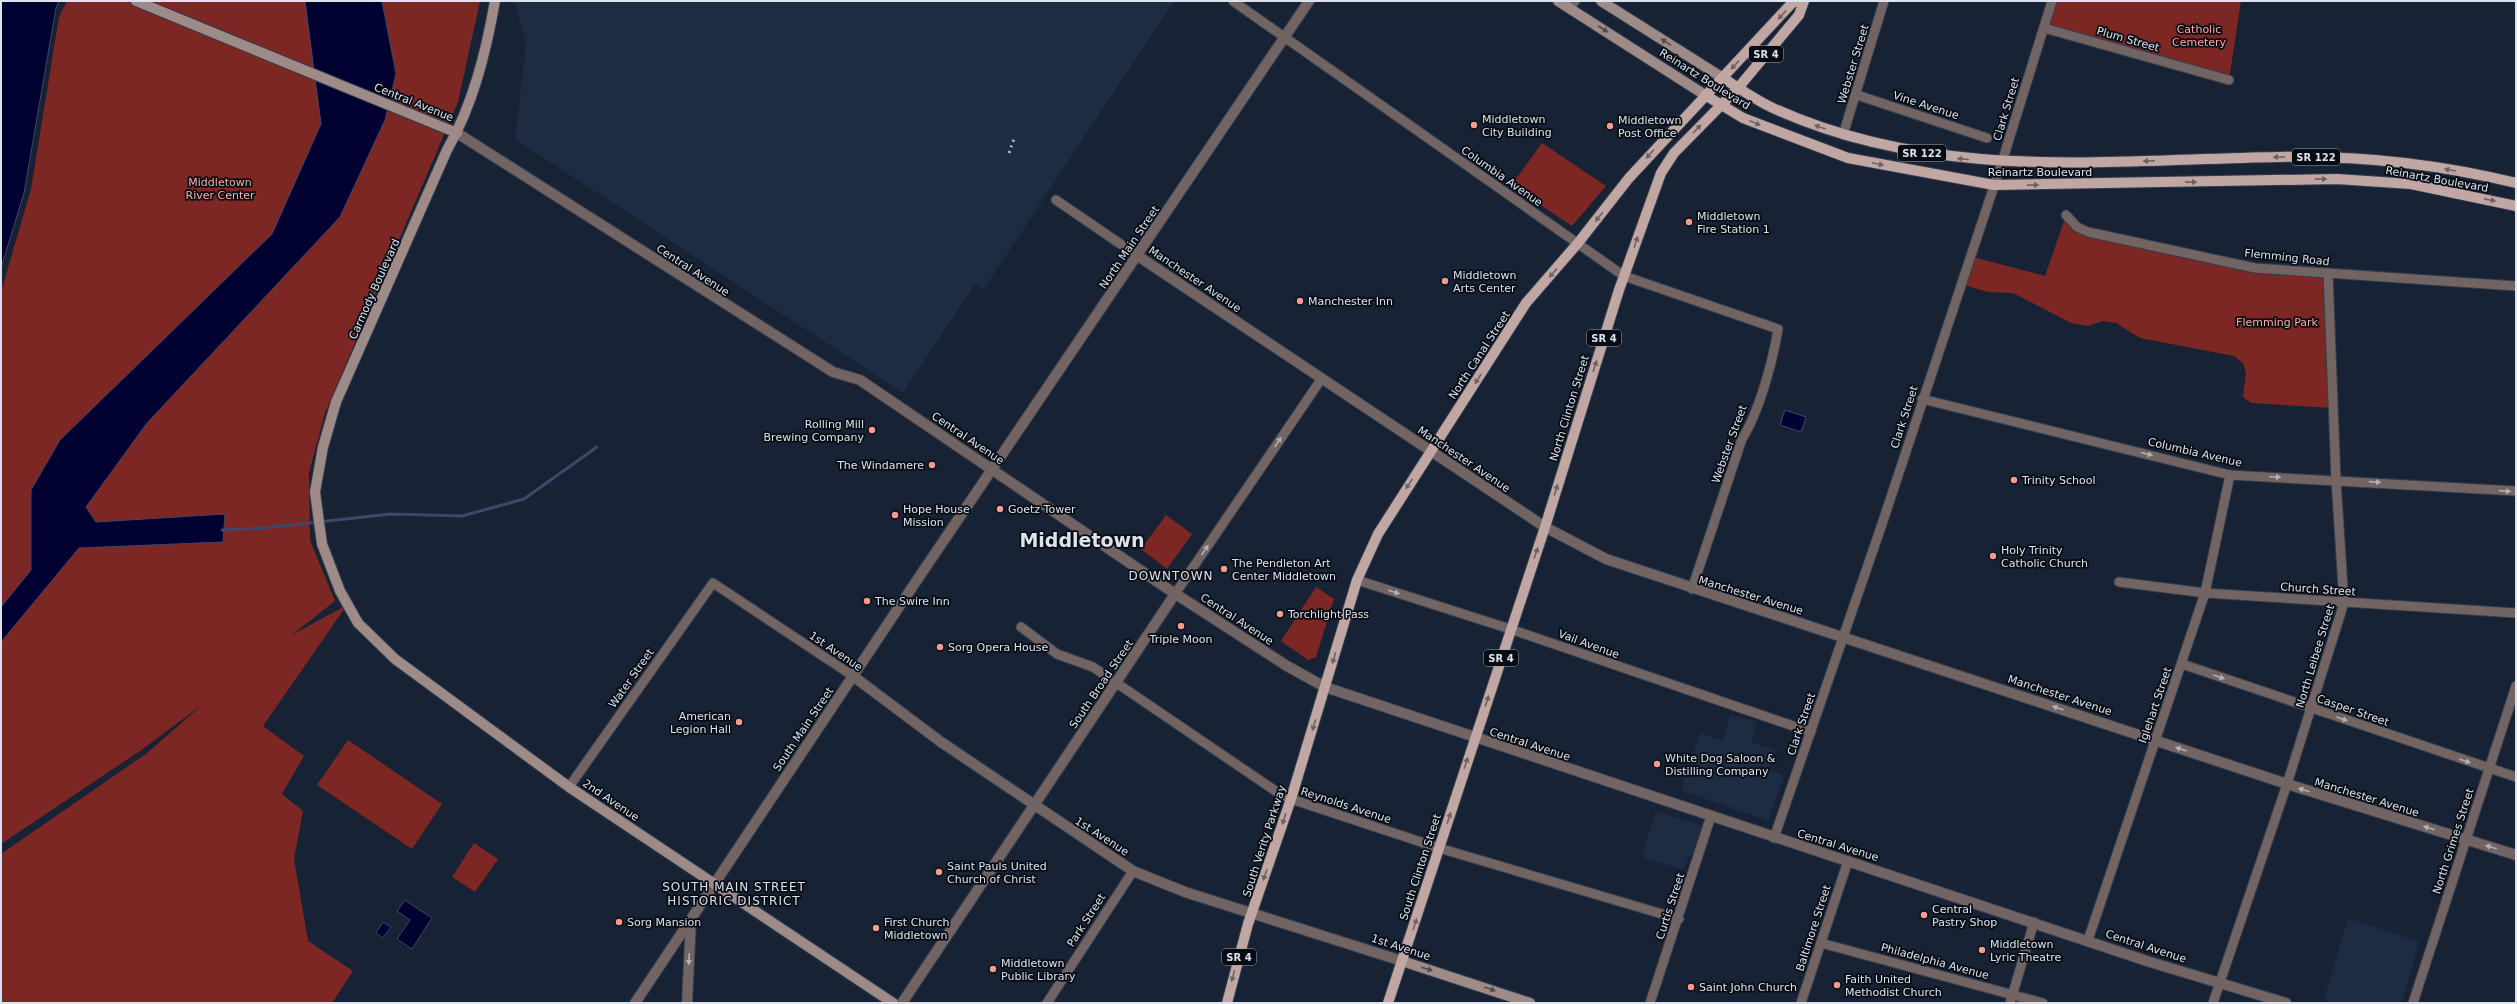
<svg xmlns="http://www.w3.org/2000/svg" width="2517" height="1004" viewBox="0 0 2517 1004" font-family="'DejaVu Sans',sans-serif">
<rect width="100%" height="100%" fill="#172234"/>
<!-- built -->
<g fill="#1e2c43">
<polygon points="515,1 1174,1 984,289 975,284 903,393 515,139 526,44"/>
<polygon points="1730,715 1757,722 1751,742 1776,750 1768,770 1784,776 1768,821 1681,790 1700,733 1723,741"/>
<polygon points="1656,811 1703,826 1695,854 1689,856 1684,870 1644,858 1643,851"/>
<polygon points="2348,918 2419,942 2403,999 2399,1003 2338,1003 2329,1001 2325,996"/>
</g>
<!-- green -->
<g fill="#7c2723">
<polygon points="67,1 480,1 458,102 325,413 309,473 310,540 335,601 292,635 347,605 263,726 304,756 282,794 303,811 294,859 308,941 353,971 332,1003 1,1003 1,854 147,753 202,705 140,751 1,844 1,292 31,189 59,17"/>
<polygon points="2052,1 2241,1 2229,80 2044,28"/>
<polygon points="1542,143 1606,186 1572,226 1515,188 1515,180"/>
<polygon points="2066,215 2077,227 2255,268 2328,273 2333,408 2251,403 2243,397 2246,373 2243,363 2234,356 2140,338 2116,323 2103,321 2088,326 2071,323 2013,293 1988,292 1960,284 1969,256 2045,276"/>
<polygon points="1166,515 1192,534 1167,569 1141,549"/>
<polygon points="1316,587 1334,599 1316,657 1308,660 1281,641"/>
<polygon points="348,740 442,804 412,849 317,785"/>
<polygon points="474,843 498,859 475,892 452,877"/>
</g>
<!-- water -->
<g fill="#000131" stroke="#42456a">
<polygon points="1,1 59,1 56,8 24,193 1,268"/>
<polygon points="305,1 382,1 396,74 385,120 340,217 147,423 86,507 96,522 225,514 223,542 79,548 1,642 1,607 31,570 31,490 60,440 272,234 321,124"/>
<polygon points="1785,410 1806,417 1801,432 1780,425"/>
<polygon points="405,900 432,918 412,949 397,939 410,920 397,911"/>
<polygon points="383,922 391,927 383,938 376,933"/>
</g>
<g fill="none" stroke-linecap="round" stroke-linejoin="round">
<!-- stream -->
<polyline stroke="#42456a" stroke-width="3" points="222,530 263,528 391,514 462,516 524,499 597,447"/>
<defs>
<g id="minor">
<path d="M1233,1l391,275 154,53c-5,32 -19,83 -36,110l-50,150"/>
<polyline points="1570,8 1575,1"/>
<polyline points="2044,28 2229,80"/>
<polyline points="1857,95 1987,138"/>
<polyline points="1843,135 1884,1"/>
<polyline points="1056,200 1138,256"/>
<polyline points="2066,215 2077,227 2088,232 2255,268 2516,286"/>
<polyline points="1922,399 2230,475 2516,491"/>
<polyline points="1357,580 1510,629 1811,732"/>
<polyline points="2119,582 2205,593 2516,613"/>
<polyline points="1175,594 1322,378"/>
<polyline points="1021,627 1057,654 1093,667 1277,792 1291,799 1439,848 1679,919"/>
<polyline points="2182,664 2516,777"/>
<polyline points="569,787 713,583 853,676"/>
<polyline points="1774,838 1880,530 2002,162 2052,1"/>
<polyline points="2088,940 2205,593 2230,475"/>
<polyline points="1821,943 2043,1003"/>
<polyline points="1047,1003 1133,871"/>
<polyline points="1650,1003 1711,816"/>
<polyline points="1801,1003 1848,861"/>
<polyline points="2010,1003 2034,922"/>
<polyline points="2213,1003 2287,784 2344,603 2336,480 2328,273"/>
<polyline points="2413,1003 2516,686"/>
</g>
<g id="tertiary">
<polyline points="457,133 833,372 860,380 1168,589 1287,666 1325,687 2150,962 2286,1003"/>
<polyline points="1138,256 1545,527 1606,559 2287,784 2516,855"/>
<polyline points="853,676 941,742 1133,871 1185,892 1402,961"/>
<polyline points="635,1003 915,583 1309,1"/>
<polyline points="687,1003 691,920"/>
<polyline points="902,1003 1175,594"/>
</g>
<g id="secondary">
<polyline points="136,1 457,133"/>
<path d="M495,1c-9,51 -22,104 -48,149l-111,252 -13,45 -8,45 7,52 18,47 18,32 37,36 174,128 324,216"/>
<polyline points="1558,1 1705,95"/>
<polyline points="1601,1 1723,78"/>
<polyline points="1402,961 1530,1003"/>
</g>
<g id="primary">
<path d="M1723,78c17,11 34,23 52,31 162,73 332,51 503,48 80,-2 160,7 238,26"/>
<polyline points="1705,95 1743,118 1848,158 1994,185 2337,179 2411,184 2516,206"/>
<polyline points="1227,1003 1248,924 1291,799 1357,580 1378,534 1526,303 1578,243 1629,178 1792,3 1798,1"/>
<polyline points="1388,1003 1545,527 1619,290 1661,173 1674,153 1738,88 1799,15 1804,1"/>
</g>
</defs>
<!-- minor casing -->
<use href="#minor" stroke="#333d4e" stroke-width="11"/>
<!-- tertiary casing -->
<use href="#tertiary" stroke="#333d4e" stroke-width="12"/>
<!-- secondary casing -->
<use href="#secondary" stroke="#333d4e" stroke-width="12"/>
<!-- primary casing -->
<use href="#primary" stroke="#333d4e" stroke-width="12"/>
<!-- minor -->
<use href="#minor" stroke="#716462" stroke-width="9"/>
<!-- tertiary -->
<use href="#tertiary" stroke="#716462" stroke-width="10"/>
<!-- secondary -->
<use href="#secondary" stroke="#9e8a87" stroke-width="10"/>
<!-- primary -->
<use href="#primary" stroke="#c1a7a3" stroke-width="10"/>
<!-- rail -->
<polyline stroke="#afb7c5" stroke-width="3" stroke-dasharray="2 4" stroke-linecap="butt" points="1009,153 1015,136"/>
</g>
<!-- one-way arrows -->
<defs><path id="oneway-solid" d="M-6-.8H1V-3.2L6.5 0L1 3.2V.8H-6Z"/></defs>
<g fill="#6d6162">
<use href="#oneway-solid" transform="translate(1782 15) rotate(133)"/>
<use href="#oneway-solid" transform="translate(1735 65) rotate(133)"/>
<use href="#oneway-solid" transform="translate(1755 123) rotate(22)"/>
<use href="#oneway-solid" transform="translate(1820 127) rotate(-160)"/>
<use href="#oneway-solid" transform="translate(1697 129) rotate(-46)"/>
<use href="#oneway-solid" transform="translate(1650 154) rotate(132)"/>
<use href="#oneway-solid" transform="translate(2279 157) rotate(180)"/>
<use href="#oneway-solid" transform="translate(1963 159) rotate(-175)"/>
<use href="#oneway-solid" transform="translate(2149 161) rotate(178)"/>
<use href="#oneway-solid" transform="translate(1878 164) rotate(12)"/>
<use href="#oneway-solid" transform="translate(2450 170) rotate(-170)"/>
<use href="#oneway-solid" transform="translate(2321 179) rotate(-1)"/>
<use href="#oneway-solid" transform="translate(2191 182) rotate(-1)"/>
<use href="#oneway-solid" transform="translate(2033 185) rotate(-1)"/>
<use href="#oneway-solid" transform="translate(2490 200) rotate(11)"/>
<use href="#oneway-solid" transform="translate(1599 217) rotate(128)"/>
<use href="#oneway-solid" transform="translate(1636 242) rotate(-71)"/>
<use href="#oneway-solid" transform="translate(1553 273) rotate(130)"/>
<use href="#oneway-solid" transform="translate(1595 366) rotate(-72)"/>
<use href="#oneway-solid" transform="translate(1478 379) rotate(123)"/>
<use href="#oneway-solid" transform="translate(1409 484) rotate(124)"/>
<use href="#oneway-solid" transform="translate(1556 490) rotate(-73)"/>
<use href="#oneway-solid" transform="translate(1536 553) rotate(-71)"/>
<use href="#oneway-solid" transform="translate(1334 658) rotate(107)"/>
<use href="#oneway-solid" transform="translate(1487 701) rotate(-72)"/>
<use href="#oneway-solid" transform="translate(1314 725) rotate(107)"/>
<use href="#oneway-solid" transform="translate(1466 763) rotate(-72)"/>
<use href="#oneway-solid" transform="translate(1449 818) rotate(-72)"/>
<use href="#oneway-solid" transform="translate(1284 819) rotate(108)"/>
<use href="#oneway-solid" transform="translate(1265 875) rotate(109)"/>
<use href="#oneway-solid" transform="translate(1415 924) rotate(-72)"/>
<use href="#oneway-solid" transform="translate(1233 976) rotate(106)"/>
</g>
<g fill="#524b4d">
<use href="#oneway-solid" transform="translate(1603 29) rotate(33)"/>
<use href="#oneway-solid" transform="translate(1666 42) rotate(-148)"/>
<use href="#oneway-solid" transform="translate(1427 969) rotate(18)"/>
<use href="#oneway-solid" transform="translate(1490 989) rotate(20)"/>
</g>
<g fill="#b1b0b7">
<use href="#oneway-solid" transform="translate(1278 442) rotate(-56)"/>
<use href="#oneway-solid" transform="translate(2147 454) rotate(14)"/>
<use href="#oneway-solid" transform="translate(2275 477) rotate(3)"/>
<use href="#oneway-solid" transform="translate(2375 482) rotate(4)"/>
<use href="#oneway-solid" transform="translate(2505 491) rotate(4)"/>
<use href="#oneway-solid" transform="translate(1205 550) rotate(-56)"/>
<use href="#oneway-solid" transform="translate(1394 592) rotate(17)"/>
<use href="#oneway-solid" transform="translate(2219 677) rotate(19)"/>
<use href="#oneway-solid" transform="translate(2058 708) rotate(-163)"/>
<use href="#oneway-solid" transform="translate(2342 719) rotate(19)"/>
<use href="#oneway-solid" transform="translate(2181 749) rotate(-161)"/>
<use href="#oneway-solid" transform="translate(2465 761) rotate(19)"/>
<use href="#oneway-solid" transform="translate(2304 790) rotate(-163)"/>
<use href="#oneway-solid" transform="translate(2429 828) rotate(-163)"/>
<use href="#oneway-solid" transform="translate(2491 847) rotate(-163)"/>
<use href="#oneway-solid" transform="translate(689 959) rotate(93)"/>
</g>
<!-- markers -->
<g fill="#f59c92" stroke="#070c13" stroke-width="1.5">
<circle cx="1474" cy="125" r="4"/>
<circle cx="1610" cy="126" r="4"/>
<circle cx="1689" cy="222" r="4"/>
<circle cx="1445" cy="281" r="4"/>
<circle cx="1300" cy="301" r="4"/>
<circle cx="872" cy="430" r="4"/>
<circle cx="932" cy="465" r="4"/>
<circle cx="2014" cy="480" r="4"/>
<circle cx="1000" cy="509" r="4"/>
<circle cx="895" cy="515" r="4"/>
<circle cx="1993" cy="556" r="4"/>
<circle cx="1224" cy="569" r="4"/>
<circle cx="867" cy="601" r="4"/>
<circle cx="1280" cy="614" r="4"/>
<circle cx="1181" cy="626" r="4"/>
<circle cx="940" cy="647" r="4"/>
<circle cx="739" cy="722" r="4"/>
<circle cx="1657" cy="764" r="4"/>
<circle cx="939" cy="872" r="4"/>
<circle cx="1924" cy="915" r="4"/>
<circle cx="619" cy="922" r="4"/>
<circle cx="876" cy="928" r="4"/>
<circle cx="1982" cy="950" r="4"/>
<circle cx="993" cy="969" r="4"/>
<circle cx="1837" cy="985" r="4"/>
<circle cx="1691" cy="987" r="4"/>
</g>
<g text-anchor="middle" stroke-width="3.5" stroke-linejoin="round" paint-order="stroke">
<!-- shield labels -->
<g fill="#070c13" stroke="#9ca2ad" stroke-width="1">
<rect x="1749" y="46" width="34" height="16" rx="3"/>
<rect x="1898" y="145" width="48" height="16" rx="3"/>
<rect x="2292" y="149" width="48" height="16" rx="3"/>
<rect x="1587" y="330" width="34" height="16" rx="3"/>
<rect x="1484" y="650" width="34" height="16" rx="3"/>
<rect x="1222" y="949" width="34" height="16" rx="3"/>
</g>
<g font-size="10" font-weight="bold" fill="#dce3ef">
<text x="1766" y="58">SR 4</text>
<text x="1922" y="157">SR 122</text>
<text x="2316" y="161">SR 122</text>
<text x="1604" y="342">SR 4</text>
<text x="1501" y="662">SR 4</text>
<text x="1239" y="961">SR 4</text>
</g>
<!-- park labels -->
<g font-size="11" fill="#faada4" stroke="#070c13">
<text x="2199" y="33">Catholic<tspan x="2199" dy="13">Cemetery</tspan></text>
<text x="220" y="186">Middletown<tspan x="220" dy="13">River Center</tspan></text>
<text x="2277" y="326">Flemming Park</text>
</g>
<!-- street labels -->
<g font-size="11" fill="#dce3ef" stroke="#070c13">
<text transform="translate(2128 39) rotate(16)" y="4">Plum Street</text>
<text transform="translate(1853 64) rotate(-73)" y="4">Webster Street</text>
<text transform="translate(1705 79) rotate(32)" y="4">Reinartz Boulevard</text>
<text transform="translate(414 102) rotate(22)" y="4">Central Avenue</text>
<text transform="translate(1926 105) rotate(18)" y="4">Vine Avenue</text>
<text transform="translate(2006 109) rotate(-73)" y="4">Clark Street</text>
<text x="2040" y="176">Reinartz Boulevard</text>
<text transform="translate(1502 176) rotate(35)" y="4">Columbia Avenue</text>
<text transform="translate(2437 179) rotate(10)" y="4">Reinartz Boulevard</text>
<text transform="translate(1129 247) rotate(-56)" y="4">North Main Street</text>
<text transform="translate(2287 257) rotate(6)" y="4">Flemming Road</text>
<text transform="translate(693 270) rotate(33)" y="4">Central Avenue</text>
<text transform="translate(1195 279) rotate(34)" y="4">Manchester Avenue</text>
<text transform="translate(374 289) rotate(-66)" y="4">Carmody Boulevard</text>
<text transform="translate(1479 355) rotate(-57)" y="4">North Canal Street</text>
<text transform="translate(1569 408) rotate(-73)" y="4">North Clinton Street</text>
<text transform="translate(1904 417) rotate(-72)" y="4">Clark Street</text>
<text transform="translate(968 438) rotate(34)" y="4">Central Avenue</text>
<text transform="translate(1729 444) rotate(-70)" y="4">Webster Street</text>
<text transform="translate(2195 452) rotate(13)" y="4">Columbia Avenue</text>
<text transform="translate(1464 459) rotate(34)" y="4">Manchester Avenue</text>
<text transform="translate(2318 589) rotate(4)" y="4">Church Street</text>
<text transform="translate(1751 595) rotate(17)" y="4">Manchester Avenue</text>
<text transform="translate(1237 619) rotate(33)" y="4">Central Avenue</text>
<text transform="translate(1589 644) rotate(20)" y="4">Vail Avenue</text>
<text transform="translate(836 651) rotate(34)" y="4">1st Avenue</text>
<text transform="translate(2315 656) rotate(-73)" y="4">North Leibee Street</text>
<text transform="translate(631 678) rotate(-55)" y="4">Water Street</text>
<text transform="translate(1101 684) rotate(-56)" y="4">South Broad Street</text>
<text transform="translate(2060 695) rotate(18)" y="4">Manchester Avenue</text>
<text transform="translate(2155 705) rotate(-71)" y="4">Iglehart Street</text>
<text transform="translate(2353 710) rotate(19)" y="4">Casper Street</text>
<text transform="translate(1801 724) rotate(-71)" y="4">Clark Street</text>
<text transform="translate(803 729) rotate(-56)" y="4">South Main Street</text>
<text transform="translate(1530 744) rotate(18)" y="4">Central Avenue</text>
<text transform="translate(2367 797) rotate(17)" y="4">Manchester Avenue</text>
<text transform="translate(611 800) rotate(34)" y="4">2nd Avenue</text>
<text transform="translate(1346 805) rotate(18)" y="4">Reynolds Avenue</text>
<text transform="translate(1102 836) rotate(33)" y="4">1st Avenue</text>
<text transform="translate(1264 841) rotate(-72)" y="4">South Verity Parkway</text>
<text transform="translate(2453 841) rotate(-72)" y="4">North Grimes Street</text>
<text transform="translate(1838 845) rotate(17)" y="4">Central Avenue</text>
<text transform="translate(1420 867) rotate(-72)" y="4">South Clinton Street</text>
<text transform="translate(1670 906) rotate(-72)" y="4">Curtis Street</text>
<text transform="translate(1086 920) rotate(-57)" y="4">Park Street</text>
<text transform="translate(1813 928) rotate(-72)" y="4">Baltimore Street</text>
<text transform="translate(2146 946) rotate(18)" y="4">Central Avenue</text>
<text transform="translate(1401 947) rotate(18)" y="4">1st Avenue</text>
<text transform="translate(1935 961) rotate(15)" y="4">Philadelphia Avenue</text>
</g>
<!-- poi labels -->
<g font-size="11" fill="#dce3ef" stroke="#070c13" text-anchor="start">
<text x="1482" y="123">Middletown<tspan x="1482" dy="13">City Building</tspan></text>
<text x="1618" y="124">Middletown<tspan x="1618" dy="13">Post Office</tspan></text>
<text x="1697" y="220">Middletown<tspan x="1697" dy="13">Fire Station 1</tspan></text>
<text x="1453" y="279">Middletown<tspan x="1453" dy="13">Arts Center</tspan></text>
<text x="1308" y="305">Manchester Inn</text>
<text x="864" y="428" text-anchor="end">Rolling Mill<tspan x="864" dy="13">Brewing Company</tspan></text>
<text x="924" y="469" text-anchor="end">The Windamere</text>
<text x="2022" y="484">Trinity School</text>
<text x="903" y="513">Hope House<tspan x="903" dy="13">Mission</tspan></text>
<text x="1008" y="513">Goetz Tower</text>
<text x="2001" y="554">Holy Trinity<tspan x="2001" dy="13">Catholic Church</tspan></text>
<text x="1232" y="567">The Pendleton Art<tspan x="1232" dy="13">Center Middletown</tspan></text>
<text x="875" y="605">The Swire Inn</text>
<text x="1288" y="618">Torchlight Pass</text>
<text x="1181" y="643" text-anchor="middle">Triple Moon</text>
<text x="948" y="651">Sorg Opera House</text>
<text x="731" y="720" text-anchor="end">American<tspan x="731" dy="13">Legion Hall</tspan></text>
<text x="1665" y="762">White Dog Saloon &amp;<tspan x="1665" dy="13">Distilling Company</tspan></text>
<text x="947" y="870">Saint Pauls United<tspan x="947" dy="13">Church of Christ</tspan></text>
<text x="1932" y="913">Central<tspan x="1932" dy="13">Pastry Shop</tspan></text>
<text x="627" y="926">Sorg Mansion</text>
<text x="884" y="926">First Church<tspan x="884" dy="13">Middletown</tspan></text>
<text x="1990" y="948">Middletown<tspan x="1990" dy="13">Lyric Theatre</tspan></text>
<text x="1001" y="967">Middletown<tspan x="1001" dy="13">Public Library</tspan></text>
<text x="1845" y="983">Faith United<tspan x="1845" dy="13">Methodist Church</tspan></text>
<text x="1699" y="991">Saint John Church</text>
</g>
<!-- neighbourhood labels -->
<g font-size="12" letter-spacing="1" fill="#dce3ef" stroke="#070c13">
<text x="1171" y="580">DOWNTOWN</text>
<text x="734" y="891">SOUTH MAIN STREET<tspan x="734" dy="14">HISTORIC DISTRICT</tspan></text>
</g>
<!-- town labels -->
<g font-size="19" font-weight="bold" fill="#dce3ef" stroke="#070c13">
<text x="1082" y="547">Middletown</text>
</g>
</g>
<!-- border -->
<rect width="2517" height="1004" fill="none" stroke="#dce3ef" stroke-width="4"/>
</svg>
